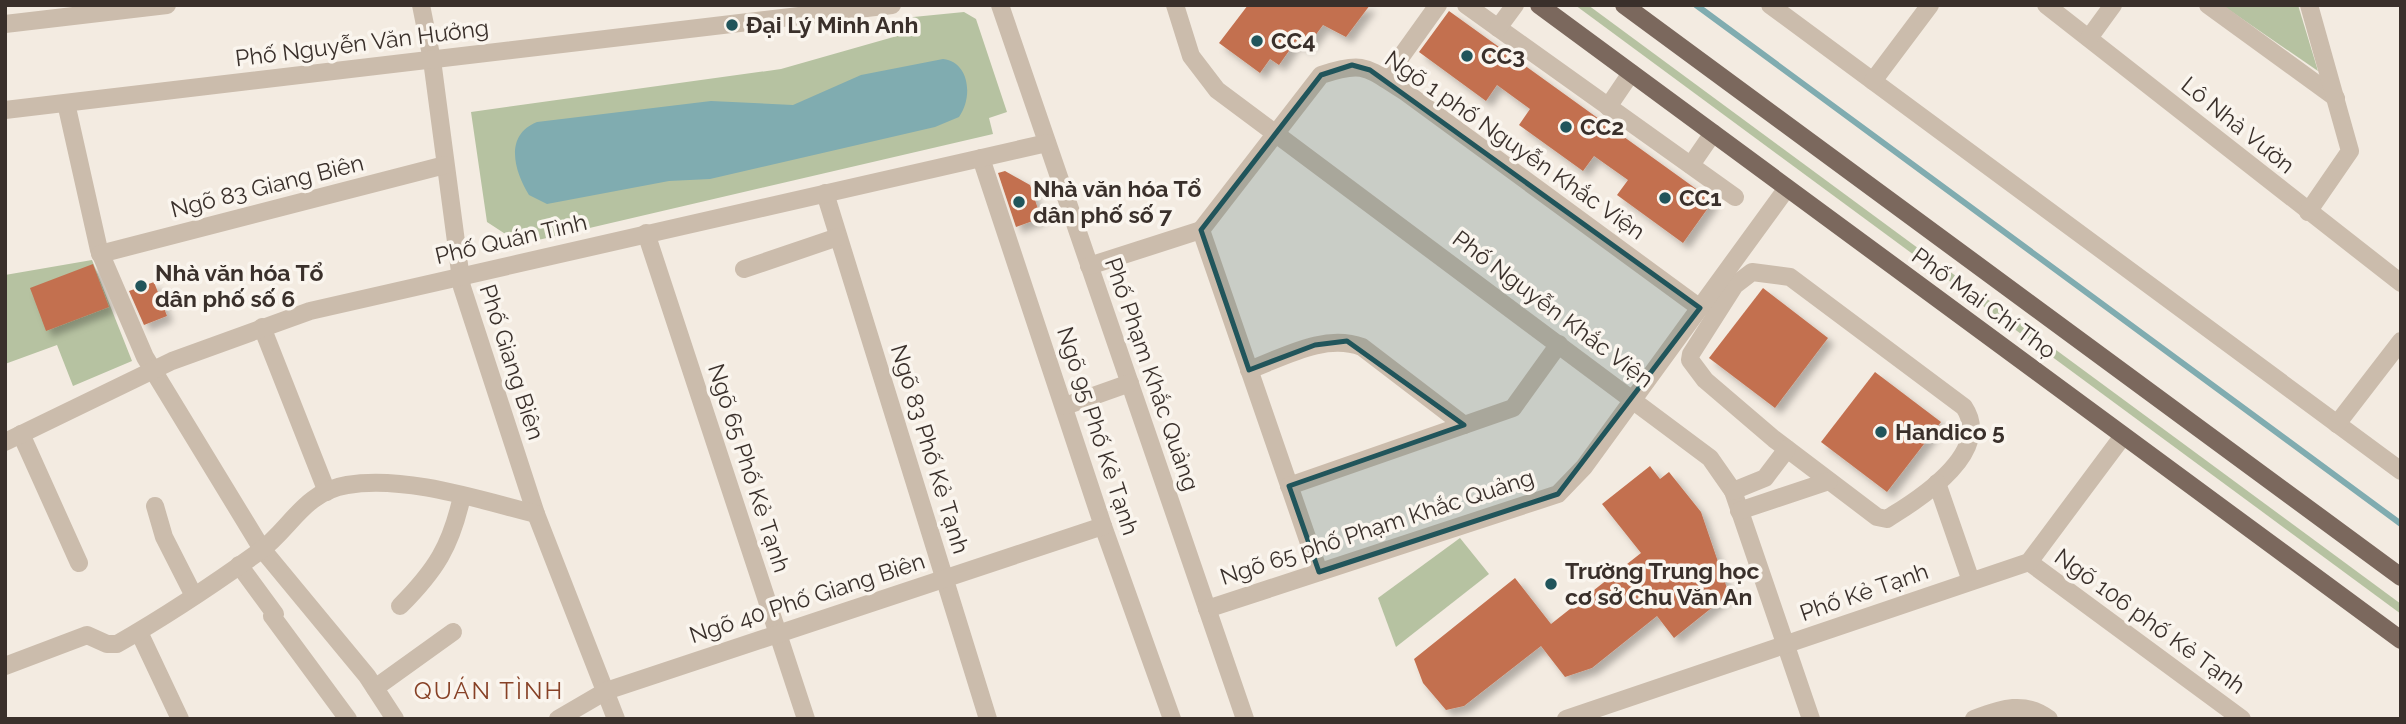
<svg xmlns="http://www.w3.org/2000/svg" width="2406" height="724" viewBox="0 0 2406 724" font-family="Raleway,sans-serif">
<defs>
<filter id="shadow"><feDropShadow dx="6" dy="6" stdDeviation="3.5" flood-color="#0004"/></filter>
</defs>
<rect width="100%" height="100%" fill="#f3ebe1"/>
<!-- green -->
<g fill="#b6c2a1">
<polygon points="1575,5 1588,5 2401,604 2401,614"/>
<polygon points="2222,5 2298,5 2318,71"/>
<polygon points="964,12 976,19 1007,112 989,118 993,134 521,244 487,222 471,112 781,69 897,36 893,19"/>
<polygon points="92,260 132,361 73,386 57,345 5,364 5,275"/>
<polygon points="1460,538 1489,574 1396,647 1378,598"/>
</g>
<!-- water -->
<path fill="#80acb0" d="M943,59c27,3 30,39 16,58l-24,10 -225,52 -41,2 -122,23 -18,-9c-15,-24 -25,-60 8,-73l174,-21 82,4 68,-30z"/>
<g fill="none" stroke-linecap="round" stroke-linejoin="round">
<!-- stream -->
<polyline stroke="#80acb0" stroke-width="6" points="1696,5 2401,524"/>
</g>
<!-- building -->
<g fill="#c3704f" filter="url(#shadow)">
<polygon points="1248,5 1370,5 1346,37 1323,25 1306,48 1296,41 1279,65 1270,59 1260,73 1219,43"/>
<polygon points="1449,11 1713,201 1683,243 1617,195 1628,180 1594,156 1583,171 1519,125 1530,109 1497,85 1486,101 1419,52"/>
<polygon points="1005,171 1030,185 1041,218 1016,227 998,173"/>
<polygon points="93,264 109,307 46,331 30,288"/>
<polygon points="154,282 167,316 144,325 129,291"/>
<polygon points="1763,288 1828,338 1775,408 1709,358"/>
<polygon points="1875,372 1941,422 1887,492 1821,442"/>
<polygon points="1650,466 1660,479 1669,472 1701,512 1729,594 1674,638 1657,616 1592,668 1565,677 1541,646 1464,706 1446,710 1423,683 1414,659 1515,578 1551,624 1641,553 1602,504"/>
</g>
<g fill="none" stroke-linecap="round" stroke-linejoin="round">
<!-- minor -->
<g stroke="#cbbcac" stroke-width="18">
<polyline points="421,5 432,60 462,287 536,514 616,719"/>
<polyline points="1000,5 1245,719"/>
<polyline points="1175,5 1191,56 1217,90 1710,458 1733,491 1811,719"/>
<polyline points="1466,5 1735,197"/>
<polyline points="1770,5 2401,471"/>
<polyline points="2046,5 2401,283"/>
<polyline points="2208,5 2336,98"/>
<polyline points="5,24 167,5"/>
<polyline points="1498,28 1515,5"/>
<polyline points="2089,38 2113,5"/>
<polyline points="1385,79 1438,5"/>
<polyline points="1873,81 1930,5"/>
<polyline points="66,103 99,250 145,357 262,549 367,676 395,719"/>
<polyline points="1608,107 1631,73"/>
<polyline points="5,110 892,5"/>
<polyline points="981,158 1103,526 1172,719"/>
<polyline points="1691,165 1713,133"/>
<polyline points="825,193 988,719"/>
<polyline points="2308,212 2350,151 2309,5"/>
<path d="M1201,230l120,-155c44,-15 46,-7 83,16l296,217"/>
<polyline points="646,233 806,719"/>
<polyline points="100,254 445,165"/>
<polyline points="1089,266 1201,230 1319,572"/>
<polyline points="744,269 838,237"/>
<path d="M1752,272l38,5 174,130c29,43 -40,89 -71,108l-6,4 -10,-2 -103,-78 -69,-59 -15,-20 1,-6 44,-69z"/>
<polyline points="262,327 327,492"/>
<path d="M1249,370c35,-13 76,-37 113,-23l102,78"/>
<polyline points="1065,406 1130,383"/>
<polyline points="2337,424 2401,341"/>
<polyline points="21,434 79,563"/>
<polyline points="5,442 172,361 310,311 1047,143"/>
<polyline points="1937,483 1971,581"/>
<polyline points="1289,486 1513,408 1559,344"/>
<polyline points="1733,491 1765,478 1787,449"/>
<polyline points="155,506 164,537 194,596"/>
<polyline points="1739,511 1829,481"/>
<polyline points="2029,562 2242,719"/>
<polyline points="239,565 275,614 272,616 348,719"/>
<path d="M400,606c36,-36 51,-60 62,-110"/>
<polyline points="1207,609 1558,494 1584,467 1787,188"/>
<polyline points="139,632 180,719"/>
<path d="M5,666l82,-31 20,9h10c49,-28 97,-60 143,-93 31,-23 44,-59 87,-66 58,-10 133,15 189,29"/>
<polyline points="375,688 453,632"/>
<polyline points="558,719 606,691 1103,526"/>
<polyline points="1566,719 2029,562 2123,436"/>
<path d="M1974,719c27,-10 50,-19 75,0"/>
</g>
<!-- major -->
<g stroke="#7b685d" stroke-width="18">
<polyline points="1539,5 2401,640"/>
<polyline points="1624,5 2401,577"/>
</g>
</g>
<!-- marked area -->
<path fill="#21555b" fill-opacity="0.2" stroke="#21555b" stroke-width="5" stroke-linejoin="round" d="M1352,65l18,5 330,238 -142,186 -239,78 -30,-86 175,-61 -117,-84 -32,4 -66,25 -48,-140 120,-155z"/>
<!-- markers -->
<g fill="#21555b" stroke="#faf5ee" stroke-width="2.5">
<circle cx="732" cy="25" r="7"/>
<circle cx="1257" cy="41" r="7"/>
<circle cx="1467" cy="56" r="7"/>
<circle cx="1566" cy="127" r="7"/>
<circle cx="1665" cy="198" r="7"/>
<circle cx="1019" cy="202" r="7"/>
<circle cx="141" cy="286" r="7"/>
<circle cx="1881" cy="432" r="7"/>
<circle cx="1551" cy="584" r="7"/>
</g>
<g text-anchor="middle" stroke-width="7" stroke-linejoin="round" paint-order="stroke">
<!-- poi labels -->
<g font-size="23" font-weight="bold" fill="#3a302b" stroke="#faf5ee" text-anchor="start">
<text x="746" y="33">Đại Lý Minh Anh</text>
<text x="1271" y="49">CC4</text>
<text x="1481" y="64">CC3</text>
<text x="1580" y="135">CC2</text>
<text x="1033" y="197">Nhà văn hóa Tổ<tspan x="1033" dy="26">dân phố số 7</tspan></text>
<text x="1679" y="206">CC1</text>
<text x="155" y="281">Nhà văn hóa Tổ<tspan x="155" dy="26">dân phố số 6</tspan></text>
<text x="1895" y="440">Handico 5</text>
<text x="1565" y="579">Trường Trung học<tspan x="1565" dy="26">cơ sở Chu Văn An</tspan></text>
</g>
<!-- street labels -->
<g font-size="23" fill="#3a302b" stroke="#faf5ee">
<text transform="translate(362 43) rotate(-7)" y="8">Phố Nguyễn Văn Hưởng</text>
<text transform="translate(2238 125) rotate(39)" y="8">Lô Nhà Vườn</text>
<text transform="translate(1515 145) rotate(35)" y="8">Ngõ 1 phố Nguyễn Khắc Viện</text>
<text transform="translate(267 186) rotate(-14)" y="8">Ngõ 83 Giang Biên</text>
<text transform="translate(511 239) rotate(-13)" y="8">Phố Quán Tình</text>
<text transform="translate(1984 303) rotate(36)" y="8">Phố Mai Chí Thọ</text>
<text transform="translate(1553 309) rotate(37)" y="8">Phố Nguyễn Khắc Viện</text>
<text transform="translate(512 362) rotate(72)" y="8">Phố Giang Biên</text>
<text transform="translate(1152 374) rotate(71)" y="8">Phố Phạm Khắc Quảng</text>
<text transform="translate(1098 431) rotate(72)" y="8">Ngõ 95 Phố Kẻ Tạnh</text>
<text transform="translate(930 449) rotate(73)" y="8">Ngõ 83 Phố Kẻ Tạnh</text>
<text transform="translate(749 468) rotate(72)" y="8">Ngõ 65 Phố Kẻ Tạnh</text>
<text transform="translate(1377 527) rotate(-18)" y="8">Ngõ 65 phố Phạm Khắc Quảng</text>
<text transform="translate(1864 592) rotate(-19)" y="8">Phố Kẻ Tạnh</text>
<text transform="translate(807 598) rotate(-18)" y="8">Ngõ 40 Phố Giang Biên</text>
<text transform="translate(2150 621) rotate(36)" y="8">Ngõ 106 phố Kẻ Tạnh</text>
</g>
<!-- neighbourhood labels -->
<g font-size="24" letter-spacing="2" fill="#874126" stroke="#faf5ee">
<text x="489" y="699">QUÁN TÌNH</text>
</g>
</g>
<!-- border -->
<rect width="2406" height="724" fill="none" stroke="#3a302b" stroke-width="14"/>
</svg>
